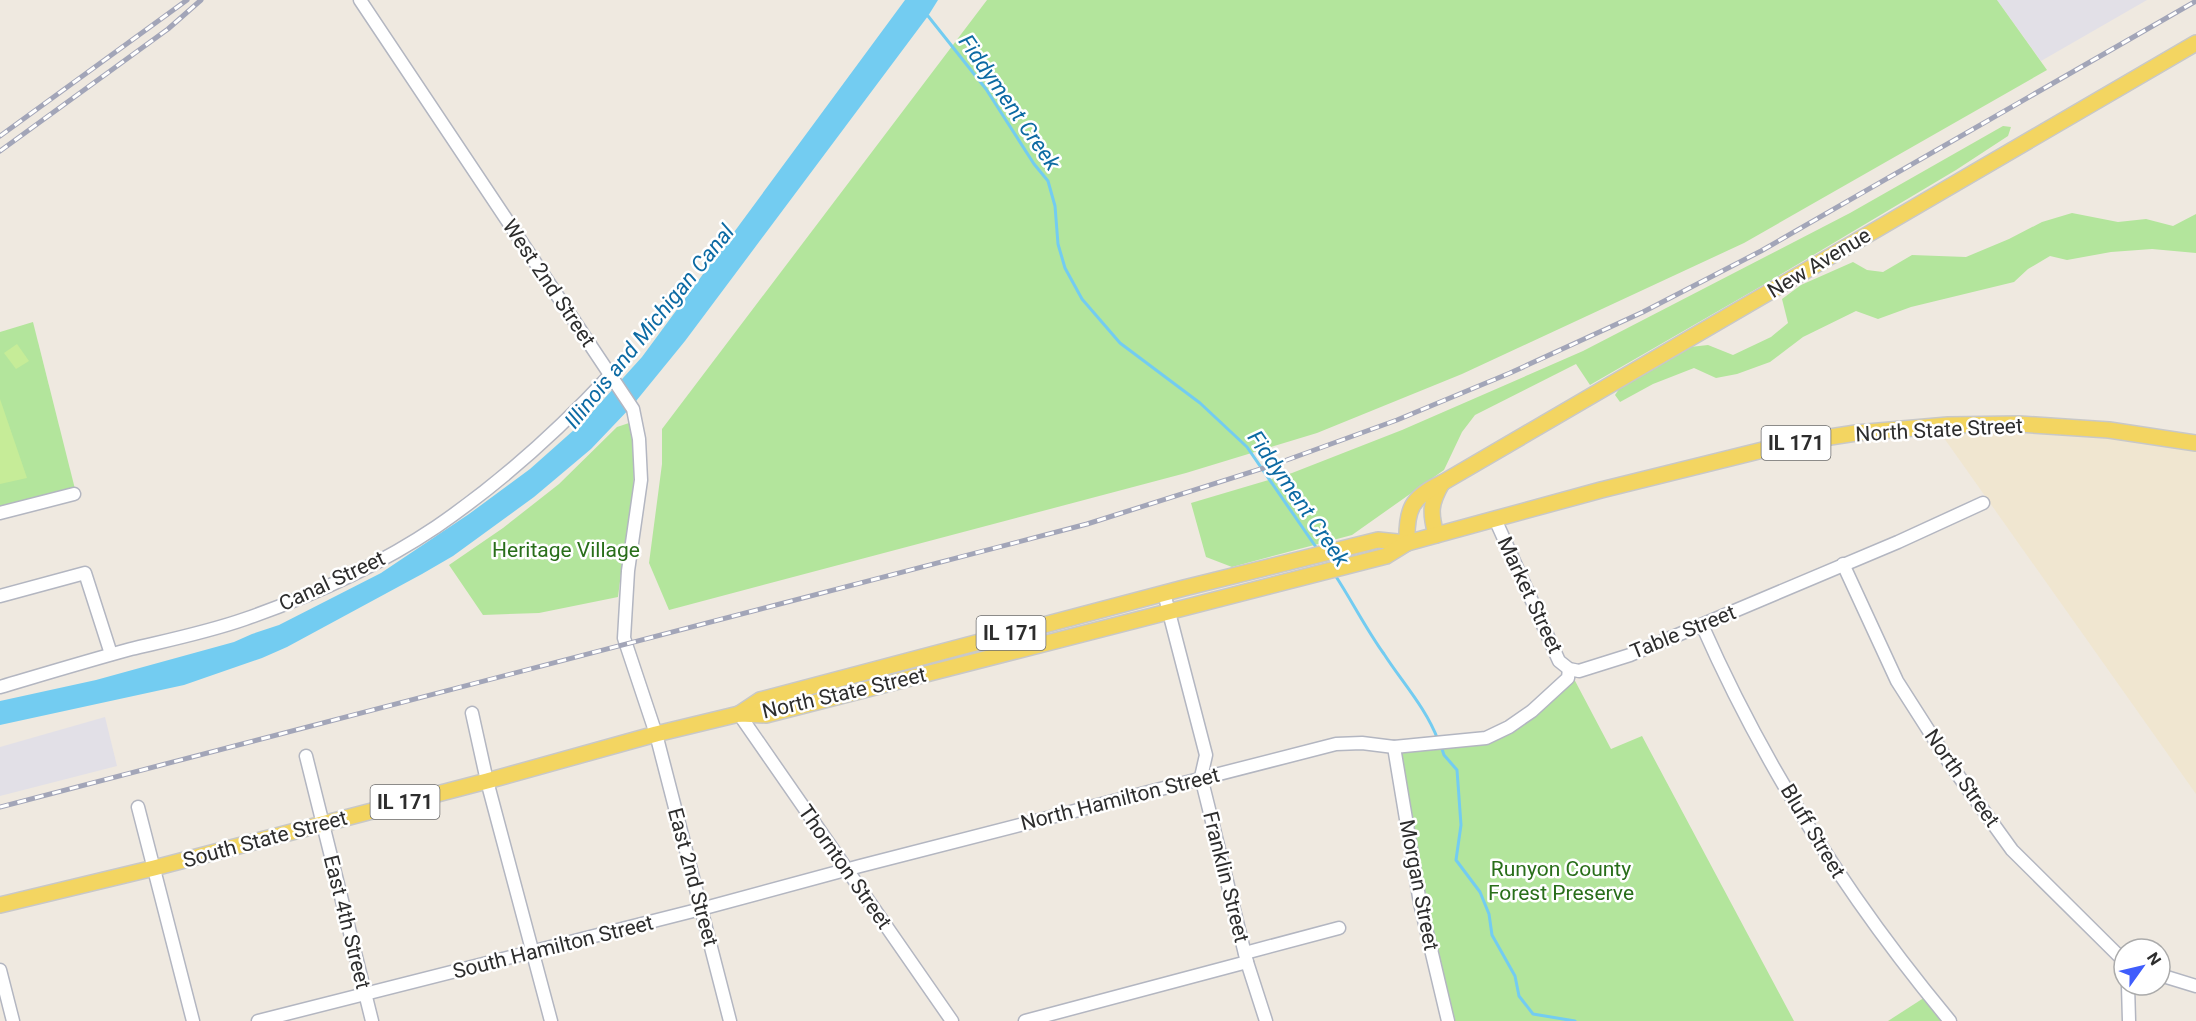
<svg xmlns="http://www.w3.org/2000/svg" width="2196" height="1021" viewBox="0 0 2196 1021" font-family="Roboto,sans-serif">
<rect width="100%" height="100%" fill="#efe9e0"/>
<!-- industrial -->
<g fill="#e2e0e7">
<polygon points="1997,0 2147,0 2041,61"/>
<polygon points="105,717 117,766 0,796 0,747"/>
</g>
<!-- education -->
<polygon fill="#f0e6d0" points="2014,430 2118,438 2196,448 2196,794 1939,431"/>
<!-- green -->
<g fill="#b3e59c">
<polygon points="987,0 1997,0 2047,70 1744,243 1462,374 1317,433 1186,473 669,610 649,563 662,464 662,429"/>
<polygon points="2003,126 2011,127 2008,136 1956,170 1758,288 1590,385 1576,364 1475,415 1462,432 1444,470 1352,535 1232,567 1206,557 1191,503 1292,473 1402,430 1583,351 1850,213"/>
<polygon points="2072,213 2118,222 2146,219 2173,226 2196,214 2196,253 2152,249 2111,252 2067,260 2050,256 2028,269 2014,282 1911,307 1878,319 1856,311 1803,337 1770,362 1737,374 1716,378 1694,368 1653,384 1620,402 1615,395 1619,389 1690,347 1708,345 1733,355 1771,337 1788,323 1782,299 1801,285 1853,262 1867,270 1883,272 1912,255 1966,257 2009,239 2042,222"/>
<polygon points="33,322 75,489 0,508 0,332"/>
<path d="M629,423c14,57 -5,116 -11,174l-79,16 -56,2 -34,-50 54,-37 56,-44 58,-57z"/>
<polygon points="1573,677 1611,749 1642,736 1794,1021 1452,1021 1423,904 1398,752 1505,734"/>
<polygon points="1933,992 1955,1021 1888,1021"/>
</g>
<!-- pitch -->
<g fill="#c6ec98">
<polygon points="17,344 29,361 16,369 4,353"/>
<polygon points="0,399 27,478 0,484"/>
</g>
<!-- water -->
<polygon fill="#73ccf1" points="905,0 938,0 928,16 685,341 632,406 591,449 534,497 453,556 422,574 287,647 262,658 184,685 0,725 0,701 96,680 234,642 252,634 279,625 381,573 469,514 530,469 584,421 642,357"/>
<g fill="none" stroke-linecap="round" stroke-linejoin="round">
<!-- stream -->
<g stroke="#73ccf1" stroke-width="3">
<polyline points="928,16 986,89 1034,164 1048,181 1055,206 1058,244 1065,268 1082,299 1120,343 1200,403 1247,447 1318,550"/>
<path d="M1335,575c17,26 31,54 49,79 18,28 42,54 54,86"/>
<polyline points="1441,746 1444,755 1457,770 1461,825 1456,860 1480,892 1489,914 1492,935 1515,976 1519,996 1533,1014 1575,1021"/>
</g>
<defs>
<g id="minor">
<polyline points="360,0 633,409 639,439 641,480 628,571 624,638 656,734 730,1021"/>
<polyline points="0,513 74,494"/>
<polyline points="1495,519 1559,661 1569,669 1579,671 1630,655 1898,542 1983,503"/>
<polyline points="1843,564 1897,681 1950,764 2012,850 2124,961"/>
<polyline points="1164,593 1206,755 1201,777 1247,962 1266,1021"/>
<polyline points="0,596 85,573 111,654"/>
<path d="M1702,625c63,143 148,276 248,396"/>
<path d="M0,687c44,-13 87,-26 131,-38 38,-9 77,-17 114,-30 66,-23 133,-53 191,-92 64,-44 122,-96 174,-152"/>
<polyline points="472,713 487,781 551,1021"/>
<polyline points="739,714 952,1021"/>
<polyline points="1394,747 1420,903 1448,1021"/>
<polyline points="306,756 372,1021"/>
<polyline points="138,807 193,1021"/>
<polyline points="1245,953 1339,928"/>
<polyline points="0,970 13,1021"/>
<polyline points="2160,975 2196,986"/>
<polyline points="2128,985 2129,1021"/>
<polyline points="258,1021 701,909 860,866 1336,744 1362,743 1394,747 1486,738 1509,727 1532,711 1568,678 1569,669"/>
<polyline points="1025,1021 1247,962"/>
</g>
<g id="major">
<path d="M1436,535c-6,-23 -6,-31 6,-52"/>
<path d="M1407,543c-1,-33 4,-46 35,-60l754,-440"/>
<polyline points="739,714 760,700 1184,588 1378,540 1407,543"/>
<polyline points="0,905 154,868 487,781 656,734 739,714 766,715 1386,556 1407,543 1601,490 1791,443 1856,433 1948,425 2019,424 2109,430 2196,443"/>
</g>
</defs>
<!-- minor casing -->
<use href="#minor" stroke="#b3b6c1" stroke-width="15"/>
<!-- major casing -->
<use href="#major" stroke="#c8c8c8" stroke-width="18"/>
<!-- minor -->
<use href="#minor" stroke="#fff" stroke-width="12"/>
<!-- major -->
<use href="#major" stroke="#f3d561" stroke-width="15"/>
<defs>
<g id="rail">
<polyline points="0,136 187,0"/>
<polyline points="0,151 168,29 201,0"/>
<polyline points="0,807 1087,524 1273,465 1397,420 1510,373 1643,312 1761,251 2196,1"/>
</g>
</defs>
<!-- rail casing -->
<use href="#rail" stroke="#a2a5b8" stroke-width="5"/>
<!-- rail -->
<use href="#rail" stroke="#fff" stroke-width="3" stroke-dasharray="9" stroke-linecap="butt"/>
</g>
<g text-anchor="middle" stroke-width="5" stroke-linejoin="round" paint-order="stroke">
<!-- shield labels -->
<g fill="#fff" stroke="#6c6c6c" stroke-width="1.5">
<rect x="1761.5" y="426" width="69" height="34" rx="4.5"/>
<rect x="976.5" y="616" width="69" height="34" rx="4.5"/>
<rect x="370.5" y="785" width="69" height="34" rx="4.5"/>
</g>
<g font-size="20" font-weight="bold" fill="#2d2d2d">
<text x="1796" y="450">IL 171</text>
<text x="1011" y="640">IL 171</text>
<text x="405" y="809">IL 171</text>
</g>
<!-- street labels -->
<g font-size="21" fill="#2d2d2d" stroke="#fff">
<text transform="translate(1819 263) rotate(-31)" y="7">New Avenue</text>
<text transform="translate(549 283) rotate(56)" y="7">West 2nd Street</text>
<text transform="translate(1939 430) rotate(-3)" y="7">North State Street</text>
<text transform="translate(332 581) rotate(-25)" y="7">Canal Street</text>
<text transform="translate(1530 595) rotate(65)" y="7">Market Street</text>
<text transform="translate(1683 632) rotate(-22)" y="7">Table Street</text>
<text transform="translate(844 693) rotate(-13)" y="7">North State Street</text>
<text transform="translate(1962 778) rotate(55)" y="7">North Street</text>
<text transform="translate(1120 799) rotate(-14)" y="7">North Hamilton Street</text>
<text transform="translate(1813 831) rotate(59)" y="7">Bluff Street</text>
<text transform="translate(265 839) rotate(-15)" y="7">South State Street</text>
<text transform="translate(845 867) rotate(55)" y="7">Thornton Street</text>
<text transform="translate(693 877) rotate(75)" y="7">East 2nd Street</text>
<text transform="translate(1226 877) rotate(76)" y="7">Franklin Street</text>
<text transform="translate(1419 885) rotate(79)" y="7">Morgan Street</text>
<text transform="translate(347 922) rotate(76)" y="7">East 4th Street</text>
<text transform="translate(553 947) rotate(-14)" y="7">South Hamilton Street</text>
</g>
<!-- park labels -->
<g font-size="21" fill="#296e1a" stroke="#fff">
<text x="566" y="557">Heritage Village</text>
<text x="1561" y="876">Runyon County<tspan x="1561" dy="24">Forest Preserve</tspan></text>
</g>
<!-- water labels -->
<g font-size="22" font-style="italic" fill="#0c6aa3" stroke="#fff">
<text transform="translate(1010 102) rotate(55)" y="8">Fiddyment Creek</text>
<text transform="translate(649 326) rotate(-51)" y="8">Illinois and Michigan Canal</text>
<text transform="translate(1299 498) rotate(55)" y="8">Fiddyment Creek</text>
</g>
</g>
<!-- north arrow -->
<g transform="translate(2142 967) rotate(56)"><circle r="28" fill="#ffffff" stroke="#ababab" stroke-width="1.5"/>
<path d="M0-4.5L10 22L0 15L-10 22Z" fill="#3f5dfc"/>
<text y="-9" font-size="16" font-weight="bold" text-anchor="middle" fill="#2d2d2d">N</text>
</g>
</svg>
